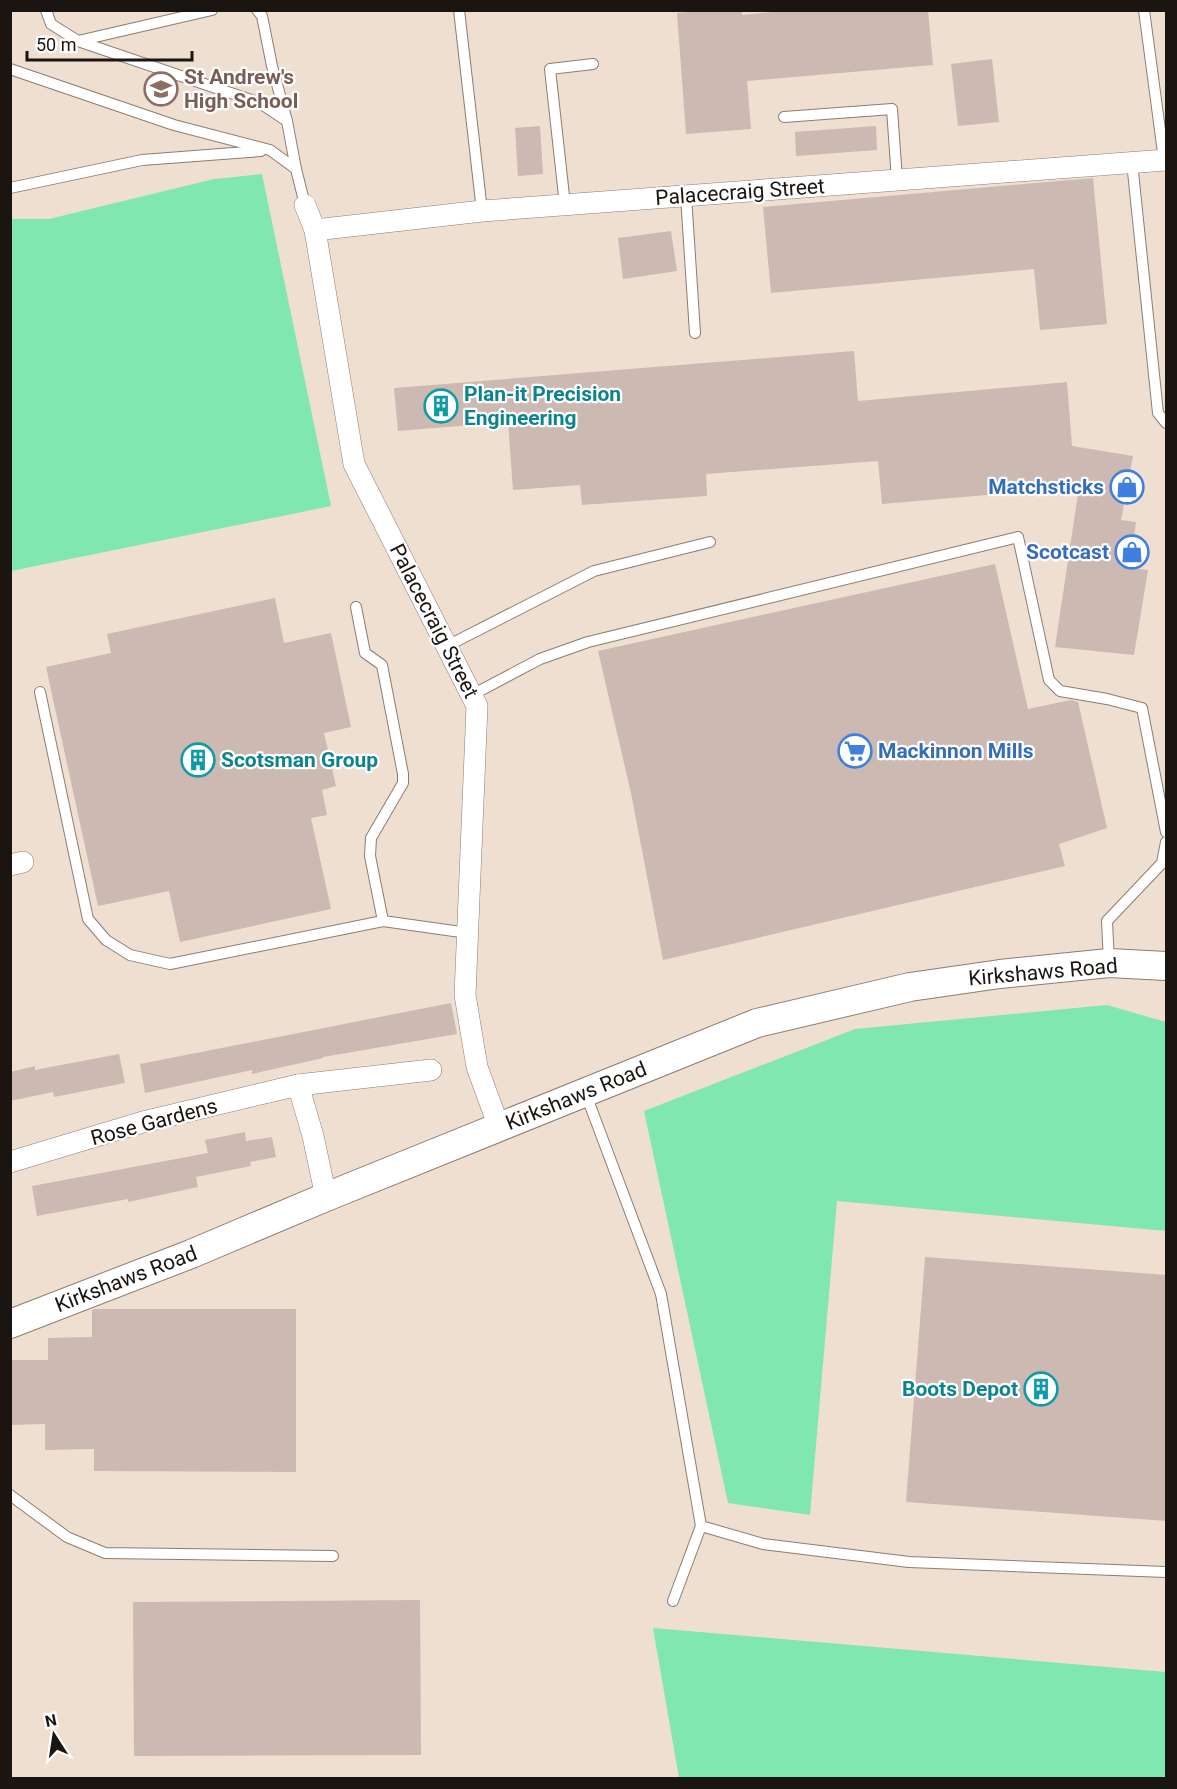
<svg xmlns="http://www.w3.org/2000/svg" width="1177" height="1789" viewBox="0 0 1177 1789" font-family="Roboto,sans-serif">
<rect width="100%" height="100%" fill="#eedfd1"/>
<!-- green -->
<g fill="#81e7b1">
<polygon points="262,174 331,506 11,571 11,219 49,219 214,179"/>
<polygon points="1107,1005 1166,1022 1166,1231 837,1201 810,1515 728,1503 644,1111 855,1029"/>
<polygon points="653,1628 1166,1672 1166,1778 679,1778"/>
</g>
<!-- building -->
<g fill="#ccb9b1">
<polygon points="713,10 742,10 742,15 792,10 928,10 933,65 747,81 751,129 686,134 677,13"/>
<polygon points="992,59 999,122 958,126 951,64"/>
<polygon points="540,126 543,174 518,176 515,128"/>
<polygon points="876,126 877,150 796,156 795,132"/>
<polygon points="1093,178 1107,324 1040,330 1034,269 771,293 763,207"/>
<polygon points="671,231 677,271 623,279 618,238"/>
<polygon points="854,351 858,401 1067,382 1072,446 1133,456 1121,520 1136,522 1130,568 1148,570 1134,655 1055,647 1079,487 882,504 878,461 706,474 707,496 582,505 580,485 513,490 508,422 398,431 394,388"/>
<polygon points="995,564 1028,709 1071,700 1078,702 1107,828 1059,844 1065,866 663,960 631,793 598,651"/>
<polygon points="275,598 284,643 331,633 351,727 324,733 336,786 322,790 327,815 311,818 331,909 180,942 169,891 98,906 46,667 111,653 107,634"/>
<polygon points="451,1003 457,1034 323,1057 323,1058 252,1074 252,1070 145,1093 140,1064"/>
<polygon points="119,1054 125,1083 54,1097 53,1092 10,1101 10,1072 35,1066 35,1070"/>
<polygon points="245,1132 246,1141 272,1137 276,1157 250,1162 251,1166 196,1177 198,1187 128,1202 128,1199 37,1216 32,1186 208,1153 205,1140"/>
<polygon points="925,1257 1167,1275 1167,1521 906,1502"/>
<polygon points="95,1309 296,1309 296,1472 94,1471 94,1449 45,1450 45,1424 10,1425 10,1360 48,1360 48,1338 92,1337 92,1310"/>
<polygon points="420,1600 421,1755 134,1756 133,1602"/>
</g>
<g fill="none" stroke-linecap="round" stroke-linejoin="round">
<defs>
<g id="lane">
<polyline points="46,10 51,24 78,41 260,103 287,121"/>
<polyline points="257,10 262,16 272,66 287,121 296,169 305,205"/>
<polyline points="459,10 482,211"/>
<polyline points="1144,10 1164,160"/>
<polyline points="78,41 212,10"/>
<polyline points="10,69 174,125 270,150 296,169"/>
<polyline points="784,117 892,109 897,180"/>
<polyline points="1132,162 1158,413 1166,423"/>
<polyline points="10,188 142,160 261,151"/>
<polyline points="686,196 695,333"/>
<polyline points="565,205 550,69 593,64"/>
<polyline points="356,607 365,653 382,665 403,774 403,783 371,838 370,856 383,921 468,933"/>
<polyline points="447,646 594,571 710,542"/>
<polyline points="40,692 88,919 106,940 130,955 170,964 383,921"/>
<polyline points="472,695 540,659 588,642 1018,537 1049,680 1060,691 1107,699 1142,708 1166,832"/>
<polyline points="1109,963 1107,921 1162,863 1166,842"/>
<polyline points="585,1092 661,1294 701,1526 763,1544 909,1562 1166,1572"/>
<polyline points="10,1495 67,1537 105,1553 333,1556"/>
<polyline points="673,1601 701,1526"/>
</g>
<g id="street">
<polyline points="305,205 315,230 354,464 477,706 465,995 477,1067 499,1127"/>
<polyline points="315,230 482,211 1166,160"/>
<polyline points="10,865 23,862"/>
<polyline points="298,1085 431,1070"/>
<polyline points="10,1162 143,1122 298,1085 313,1136 326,1197"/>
</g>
<polyline id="secondary" points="10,1324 191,1254 326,1197 757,1023 910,987 1000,974 1109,963 1166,966"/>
</defs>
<!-- lane casing -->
<use href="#lane" stroke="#8b7e71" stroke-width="12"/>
<!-- street casing -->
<use href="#street" stroke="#8b7e71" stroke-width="22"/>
<!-- secondary casing -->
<use href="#secondary" stroke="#8b7e71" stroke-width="30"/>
<!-- lane -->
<use href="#lane" stroke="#fff" stroke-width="10"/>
<!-- street -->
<use href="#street" stroke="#fff" stroke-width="21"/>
<!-- secondary -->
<use href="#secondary" stroke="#fff" stroke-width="28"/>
</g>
<!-- icons -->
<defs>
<symbol id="school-ring" viewBox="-11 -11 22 22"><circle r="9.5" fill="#fff" stroke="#8d6e63" stroke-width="1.5"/><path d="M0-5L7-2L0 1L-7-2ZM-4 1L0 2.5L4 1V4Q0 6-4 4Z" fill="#8d6e63"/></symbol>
<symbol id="building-ring" viewBox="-11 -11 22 22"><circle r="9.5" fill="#fff" stroke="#0f9aa8" stroke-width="1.5"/><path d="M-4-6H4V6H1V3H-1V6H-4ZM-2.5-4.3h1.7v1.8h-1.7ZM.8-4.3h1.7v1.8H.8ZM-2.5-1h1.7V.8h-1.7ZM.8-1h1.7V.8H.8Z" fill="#0f9aa8"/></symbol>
<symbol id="shop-ring" viewBox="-11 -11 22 22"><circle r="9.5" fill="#fff" stroke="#3f7fe0" stroke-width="1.5"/><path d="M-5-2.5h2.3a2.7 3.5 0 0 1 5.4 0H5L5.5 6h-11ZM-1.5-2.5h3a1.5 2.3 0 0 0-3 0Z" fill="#3f7fe0"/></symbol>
<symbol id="supermarket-ring" viewBox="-11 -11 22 22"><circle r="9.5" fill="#fff" stroke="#3f7fe0" stroke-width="1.5"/><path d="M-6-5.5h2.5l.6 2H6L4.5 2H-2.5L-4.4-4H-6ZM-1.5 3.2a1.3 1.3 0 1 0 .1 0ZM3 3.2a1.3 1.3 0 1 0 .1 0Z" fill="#3f7fe0"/></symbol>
</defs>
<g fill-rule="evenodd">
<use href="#school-ring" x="142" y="70" width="38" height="38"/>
<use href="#building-ring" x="422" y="387" width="38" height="38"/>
<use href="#shop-ring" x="1108" y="468" width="38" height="38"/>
<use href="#shop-ring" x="1113" y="533" width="38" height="38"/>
<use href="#supermarket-ring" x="836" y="732" width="38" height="38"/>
<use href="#building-ring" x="179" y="741" width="38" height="38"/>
<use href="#building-ring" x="1022" y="1370" width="38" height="38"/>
</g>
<g text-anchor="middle" stroke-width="4.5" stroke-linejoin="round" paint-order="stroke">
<!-- education labels -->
<g font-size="21" font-weight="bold" fill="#785e54" stroke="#fff" text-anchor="start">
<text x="184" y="84">St Andrew's<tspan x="184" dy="24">High School</tspan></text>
</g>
<!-- street labels -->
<g font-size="21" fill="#1a1510" stroke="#fff">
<text transform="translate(740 192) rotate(-4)" y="7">Palacecraig Street</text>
<text transform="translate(434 621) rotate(63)" y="7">Palacecraig Street</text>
<text transform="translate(1043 972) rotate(-5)" y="7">Kirkshaws Road</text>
<text transform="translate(576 1096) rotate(-22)" y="7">Kirkshaws Road</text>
<text transform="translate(154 1122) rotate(-15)" y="7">Rose Gardens</text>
<text transform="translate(126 1279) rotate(-21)" y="7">Kirkshaws Road</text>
</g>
<!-- culture labels -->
<g font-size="21" font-weight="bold" fill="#0d838f" stroke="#fff" text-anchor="start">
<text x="464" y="401">Plan-it Precision<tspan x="464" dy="24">Engineering</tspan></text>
<text x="221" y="767">Scotsman Group</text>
<text x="1018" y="1396" text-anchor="end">Boots Depot</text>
</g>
<!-- shop labels -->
<g font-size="21" font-weight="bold" fill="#366cbe" stroke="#fff" text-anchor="end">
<text x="1104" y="494">Matchsticks</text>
<text x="1109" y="559">Scotcast</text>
<text x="878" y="758" text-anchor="start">Mackinnon Mills</text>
</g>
</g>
<!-- border -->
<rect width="1177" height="1789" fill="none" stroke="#1a1510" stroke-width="24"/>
<!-- north arrow -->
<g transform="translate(54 1735) rotate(348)" stroke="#ffffff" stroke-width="4.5" paint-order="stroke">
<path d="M0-4.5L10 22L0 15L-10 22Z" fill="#1a1510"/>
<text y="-9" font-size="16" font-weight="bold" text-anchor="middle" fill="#1a1510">N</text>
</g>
<!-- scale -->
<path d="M27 51v9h165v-9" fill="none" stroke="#1a1510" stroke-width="3"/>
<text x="36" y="51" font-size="18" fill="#1a1510" stroke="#ffffff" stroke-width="4.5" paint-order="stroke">50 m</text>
</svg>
